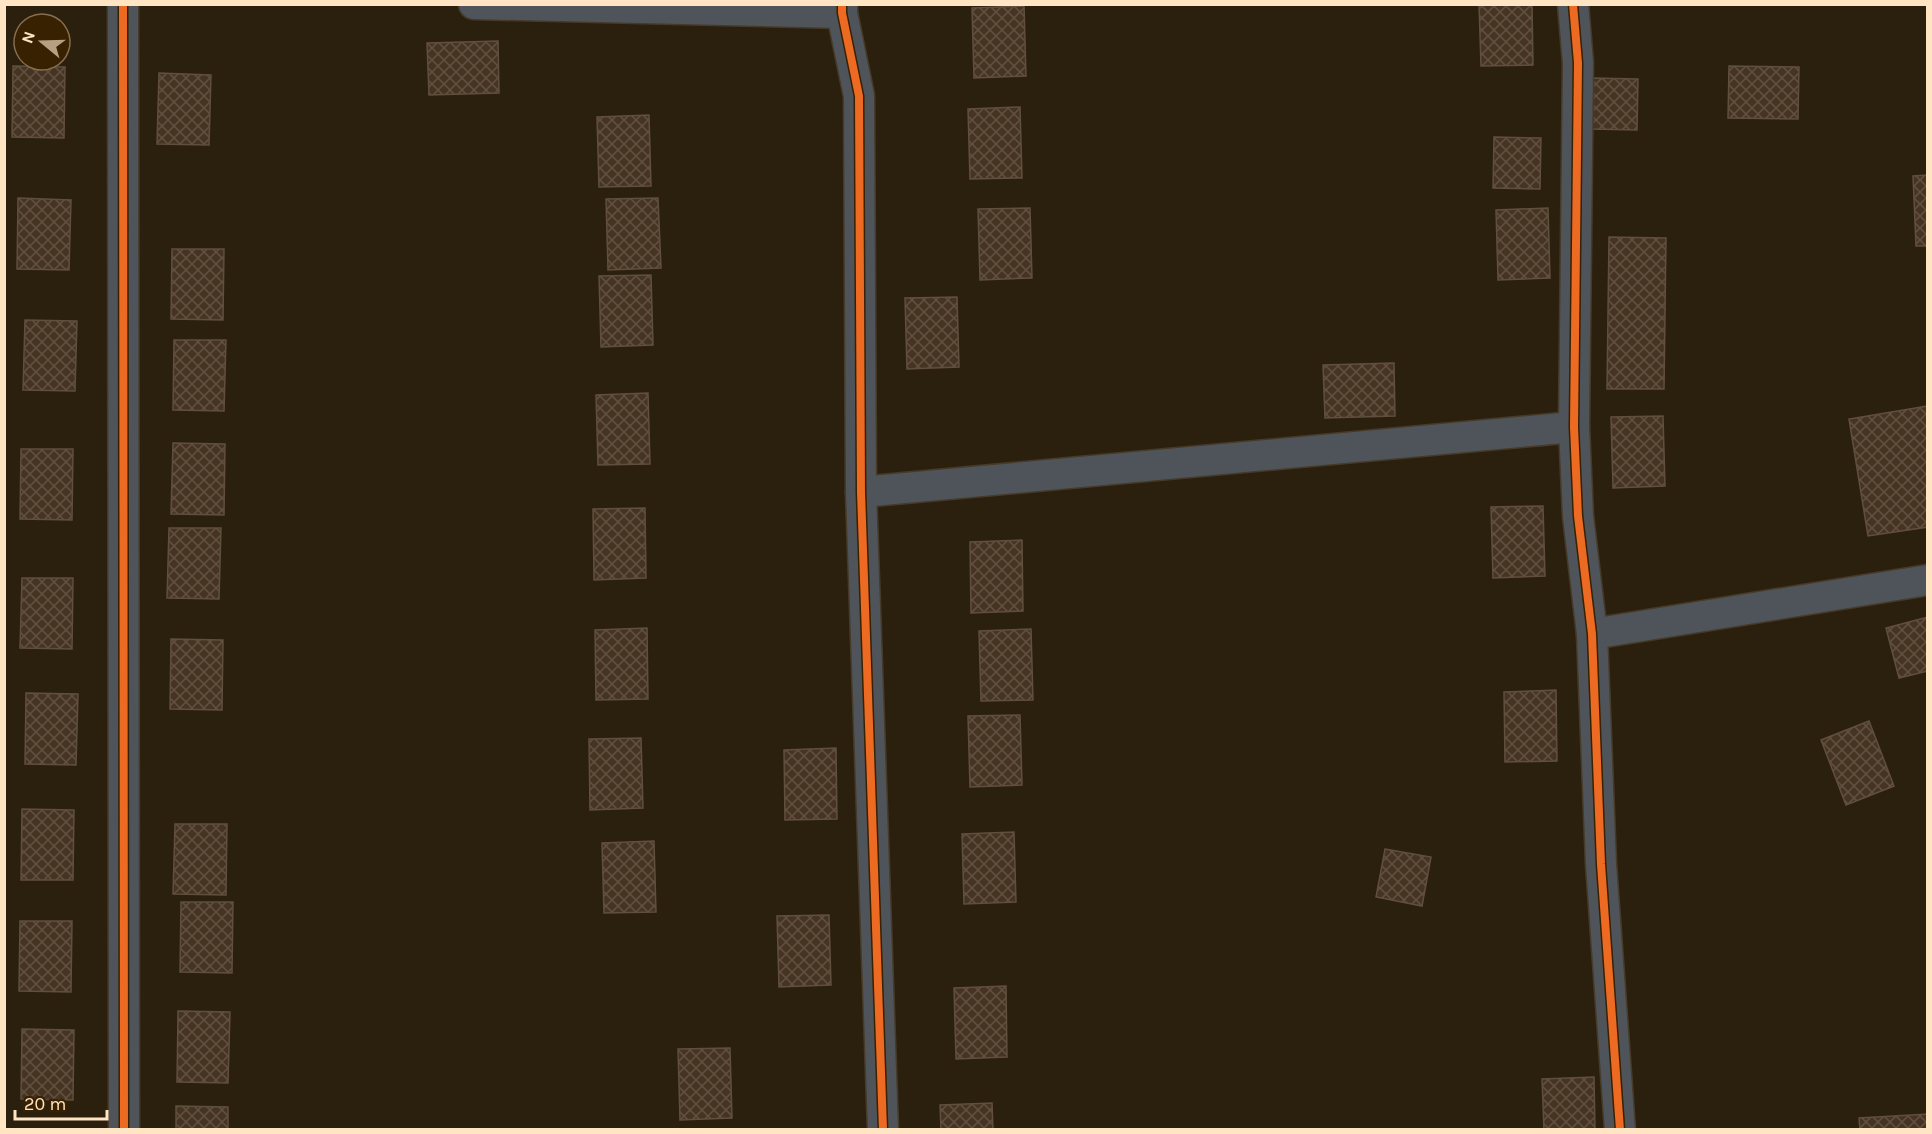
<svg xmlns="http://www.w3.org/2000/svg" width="1932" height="1134" viewBox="0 0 1932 1134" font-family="Karla,sans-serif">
<defs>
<pattern id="building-cross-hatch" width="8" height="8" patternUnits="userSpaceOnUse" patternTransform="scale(1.5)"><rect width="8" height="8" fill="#463423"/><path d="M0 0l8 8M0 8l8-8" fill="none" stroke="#625141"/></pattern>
</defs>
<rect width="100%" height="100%" fill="#2b1f0d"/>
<!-- building -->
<g fill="url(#building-cross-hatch)" stroke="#614f3e" stroke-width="1.5">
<polygon points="1479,4 1532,4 1533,65 1481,66"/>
<polygon points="1024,6 1026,76 974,78 972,8"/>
<polygon points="498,41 499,93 429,95 427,43"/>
<polygon points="13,66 65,67 64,138 12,137"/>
<polygon points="1729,66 1799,67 1798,119 1728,118"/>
<polygon points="159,73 211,75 209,145 157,144"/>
<polygon points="1592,78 1638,79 1637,130 1591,129"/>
<polygon points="1020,107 1022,178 970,179 968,109"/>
<polygon points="649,115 651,186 599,187 597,117"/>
<polygon points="1494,137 1541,138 1540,189 1493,188"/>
<polygon points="1928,175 1928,246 1916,246 1913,176"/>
<polygon points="18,198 71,200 69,270 17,269"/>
<polygon points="658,198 661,268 608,270 606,199"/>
<polygon points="1030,208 1032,278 980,280 978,209"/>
<polygon points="1548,208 1550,278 1498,280 1496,210"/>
<polygon points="1609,237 1666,238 1664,389 1607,389"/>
<polygon points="172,249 224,249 223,320 171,319"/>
<polygon points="651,275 653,345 601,347 599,276"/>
<polygon points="957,297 959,367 907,369 905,298"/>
<polygon points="25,320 77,321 75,391 23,390"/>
<polygon points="174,340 226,340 224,411 173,410"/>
<polygon points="1394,363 1395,416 1325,418 1323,365"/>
<polygon points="648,393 650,464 598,465 596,395"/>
<polygon points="1928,406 1928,527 1868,536 1849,419"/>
<polygon points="1663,416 1665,486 1613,488 1611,417"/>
<polygon points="173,443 225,444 224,515 171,514"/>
<polygon points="21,449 73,449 72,520 20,519"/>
<polygon points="1543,506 1545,576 1493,578 1491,507"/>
<polygon points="645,508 646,578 594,580 593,509"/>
<polygon points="169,528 221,528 219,599 167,598"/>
<polygon points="1022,540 1023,611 971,613 970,542"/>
<polygon points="22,578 73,578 72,649 20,648"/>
<polygon points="1928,617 1928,671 1899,678 1886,628"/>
<polygon points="647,628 648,699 596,700 595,630"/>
<polygon points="1031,629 1033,700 981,701 979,631"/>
<polygon points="171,639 223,640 222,710 170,709"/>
<polygon points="1556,690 1557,761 1505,762 1504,692"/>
<polygon points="26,693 78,694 76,765 25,764"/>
<polygon points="1020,715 1022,785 970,787 968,716"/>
<polygon points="1869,721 1894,786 1846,805 1821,740"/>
<polygon points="641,738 643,808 590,810 589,739"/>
<polygon points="836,748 837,819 785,820 784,750"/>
<polygon points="22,809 74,810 73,880 21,880"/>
<polygon points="175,824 227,824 226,895 173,894"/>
<polygon points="1014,832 1016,902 964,904 962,834"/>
<polygon points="654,841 656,912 604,913 602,843"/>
<polygon points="1385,849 1431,857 1422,906 1376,897"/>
<polygon points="181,902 233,902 232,973 180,972"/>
<polygon points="829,915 831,985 779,987 777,916"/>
<polygon points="20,921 72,921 71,992 19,991"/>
<polygon points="1006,986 1007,1057 956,1059 954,988"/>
<polygon points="178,1011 230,1012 228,1083 177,1082"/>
<polygon points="22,1029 74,1030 73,1100 21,1099"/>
<polygon points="730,1048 732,1118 680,1120 678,1049"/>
<polygon points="1594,1077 1595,1130 1544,1130 1542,1079"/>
<polygon points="992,1103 993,1130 941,1130 940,1105"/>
<polygon points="176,1106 228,1107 228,1130 176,1130"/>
<polygon points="1928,1114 1928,1130 1860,1130 1859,1118"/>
</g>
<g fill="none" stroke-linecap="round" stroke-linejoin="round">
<defs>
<g id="street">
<polyline points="123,4 124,1130"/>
<polyline points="474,4 842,13"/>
<polyline points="842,4 842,13 859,96 861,492 883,1130"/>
<polyline points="1573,4 1578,63 1574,427 1578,516 1592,634 1601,864 1620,1130"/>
<polyline points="861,492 1574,427"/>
<polyline points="1592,634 1928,580"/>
</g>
</defs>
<!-- street casing -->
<use href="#street" stroke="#463a29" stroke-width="33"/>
<!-- street -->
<use href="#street" stroke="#4f545a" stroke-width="30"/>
<defs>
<g id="cycleway">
<polyline points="123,4 124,1130"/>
<polyline points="842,4 842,13 859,96 861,492 883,1130"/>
<polyline points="1573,4 1578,63 1574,427 1578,516 1592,634 1601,864 1620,1130"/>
</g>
</defs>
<!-- cycleway casing -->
<use href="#cycleway" stroke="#382100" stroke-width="11"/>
<!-- cycleway -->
<use href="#cycleway" stroke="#ed6a23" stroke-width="8"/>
</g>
<!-- border -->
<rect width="1932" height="1134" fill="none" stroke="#ffe5c4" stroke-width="12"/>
<!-- north arrow -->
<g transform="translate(42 42) rotate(289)"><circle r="28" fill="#382100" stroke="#886f4e" stroke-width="1.5"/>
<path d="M0-4.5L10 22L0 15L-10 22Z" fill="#b5a084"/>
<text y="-9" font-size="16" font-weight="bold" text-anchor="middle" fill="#ffe5c4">N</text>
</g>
<!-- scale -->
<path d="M15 1110v9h92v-9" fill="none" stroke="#ffe5c4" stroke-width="3"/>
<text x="24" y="1110" font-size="18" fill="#ffe5c4" stroke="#382100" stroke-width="4.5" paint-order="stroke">20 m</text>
</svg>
